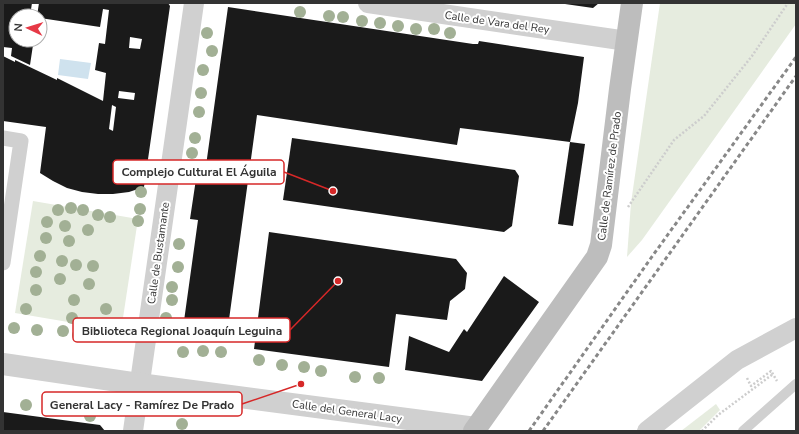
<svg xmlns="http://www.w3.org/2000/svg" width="799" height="434" viewBox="0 0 799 434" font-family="'Nunito Sans',sans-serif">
<rect width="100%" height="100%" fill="#fff"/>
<!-- green -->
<g fill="#e6ecdf">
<polygon points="660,3 796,3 796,24 642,240 627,257 631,203"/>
<polygon points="33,201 138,219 121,331 15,313"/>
<polygon points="716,404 720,410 699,431 681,431"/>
</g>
<!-- water -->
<polygon fill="#cfe2ee" points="60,59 91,63 88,79 58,75"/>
<!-- building -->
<g fill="#1a1a1a" fill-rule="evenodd">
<polygon points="3,3 32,3 30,16 16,16 16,40 27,40 26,44 33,45 30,65 11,56 12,48 3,47"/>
<path d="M39,3h129l2,3 -26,181 -15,5 -16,2h-15l-16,-2 -15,-4 -14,-7 -13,-8 6,-46 -43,-6v-65l12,6v-2l42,20v-2l46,23 3,-28 -11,-3 4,-27 6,1 4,-34 -6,-1 -3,18 -60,-9v-2h-3zM130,37l12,2 -2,10 -11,-1zM119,91l16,2 -1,7 -16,-2zM112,105l4,2 -3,24 -4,-2z"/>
<polygon points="565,3 599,3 593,8 565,4"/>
<polygon points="228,7 473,44 478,44 479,41 584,57 578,103 570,142 460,128 457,145 257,115 228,327 184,321 198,220 190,219 196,179 204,180"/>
<polygon points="292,138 515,170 519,176 512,226 504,232 283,200"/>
<polygon points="570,142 585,144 573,226 558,224"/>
<polygon points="269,232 456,259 467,273 465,289 450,301 447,320 396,314 389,367 254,349"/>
<polygon points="504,276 539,302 482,381 405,370 409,336 449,352 464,329 467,332"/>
<polygon points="3,412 100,425 105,431 3,431"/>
</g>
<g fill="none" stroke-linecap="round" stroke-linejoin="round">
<!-- path -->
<g stroke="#cdcdcd" stroke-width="2.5" stroke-dasharray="2 2" stroke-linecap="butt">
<polyline points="628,207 674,140 704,116 752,56 788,3"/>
<polyline points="747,378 751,386 771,371 777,381"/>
<polyline points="702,431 718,415 773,374"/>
</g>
<!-- service -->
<polyline stroke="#d0d0d0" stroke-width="10" points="743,431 796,384"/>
<!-- pedestrian -->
<polyline stroke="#d0d0d0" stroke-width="15" points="3,138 21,141 3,263"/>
<!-- minor -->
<g stroke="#d0d0d0" stroke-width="20">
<polyline points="368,3 627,41"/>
<polyline points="133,431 194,3"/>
<polyline points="647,431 737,360 796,328"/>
</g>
<!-- tertiary -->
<polyline stroke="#d0d0d0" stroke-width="22" points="3,364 139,384 476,428"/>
<!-- secondary -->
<polyline stroke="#bdbdbd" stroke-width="22" points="474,431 597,257 601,245 620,89 632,3"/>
<!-- rail -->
<g stroke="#888" stroke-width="3" stroke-dasharray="4 3" stroke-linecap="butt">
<polyline points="529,431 651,258 796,57"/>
<polyline points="543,431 796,76"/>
</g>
</g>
<!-- trees -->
<g fill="#a2b095">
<circle cx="300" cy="12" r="6"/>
<circle cx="329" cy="16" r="6"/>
<circle cx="343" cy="17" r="6"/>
<circle cx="362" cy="21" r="6"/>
<circle cx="380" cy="23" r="6"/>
<circle cx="398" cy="26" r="6"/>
<circle cx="416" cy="29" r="6"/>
<circle cx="434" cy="29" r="6"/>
<circle cx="207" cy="33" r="6"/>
<circle cx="450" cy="33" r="6"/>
<circle cx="212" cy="51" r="6"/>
<circle cx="203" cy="70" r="6"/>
<circle cx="201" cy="93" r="6"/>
<circle cx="199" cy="112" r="6"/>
<circle cx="195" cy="138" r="6"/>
<circle cx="192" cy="153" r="6"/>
<circle cx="141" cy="192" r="6"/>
<circle cx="71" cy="208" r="6"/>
<circle cx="140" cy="209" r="6"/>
<circle cx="58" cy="210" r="6"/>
<circle cx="83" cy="210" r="6"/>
<circle cx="98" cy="215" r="6"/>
<circle cx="110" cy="217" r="6"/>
<circle cx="138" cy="221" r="6"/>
<circle cx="47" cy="222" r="6"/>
<circle cx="65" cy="226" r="6"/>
<circle cx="88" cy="230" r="6"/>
<circle cx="46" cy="238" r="6"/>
<circle cx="69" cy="241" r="6"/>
<circle cx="179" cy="244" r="6"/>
<circle cx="40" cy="256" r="6"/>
<circle cx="62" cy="261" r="6"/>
<circle cx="76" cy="265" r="6"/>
<circle cx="93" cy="266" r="6"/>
<circle cx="178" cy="267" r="6"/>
<circle cx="36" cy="272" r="6"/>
<circle cx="60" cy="279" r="6"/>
<circle cx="89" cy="284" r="6"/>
<circle cx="172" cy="287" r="6"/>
<circle cx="36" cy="290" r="6"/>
<circle cx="74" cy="300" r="6"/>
<circle cx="172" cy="300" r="6"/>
<circle cx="26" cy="309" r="6"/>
<circle cx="106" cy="309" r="6"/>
<circle cx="72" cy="318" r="6"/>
<circle cx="166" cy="318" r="6"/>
<circle cx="14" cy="328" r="6"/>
<circle cx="37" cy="330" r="6"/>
<circle cx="63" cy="331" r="6"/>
<circle cx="78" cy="335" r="6"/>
<circle cx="203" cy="351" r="6"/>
<circle cx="183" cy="352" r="6"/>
<circle cx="221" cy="352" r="6"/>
<circle cx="259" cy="360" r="6"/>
<circle cx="282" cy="365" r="6"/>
<circle cx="304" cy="367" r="6"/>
<circle cx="321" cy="371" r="6"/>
<circle cx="355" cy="377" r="6"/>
<circle cx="379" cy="378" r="6"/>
<circle cx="26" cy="405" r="6"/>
<circle cx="90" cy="416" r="6"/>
<circle cx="182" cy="424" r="6"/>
</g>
<g text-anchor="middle" stroke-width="4" stroke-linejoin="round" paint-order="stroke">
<!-- street labels -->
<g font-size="11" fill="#333" stroke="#fff">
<text transform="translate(497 22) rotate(8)" y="4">Calle de Vara del Rey</text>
<text transform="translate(609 176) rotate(-83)" y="4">Calle de Ramírez de Prado</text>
<text transform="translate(158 253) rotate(-82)" y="4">Calle de Bustamante</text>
<text transform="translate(347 411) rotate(8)" y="4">Calle del General Lacy</text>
</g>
</g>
<!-- callouts -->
<path fill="none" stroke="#d62828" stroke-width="1.5" d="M333 191L284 172M338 281L290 330M301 384L242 404"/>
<g fill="#d62828" stroke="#fff" stroke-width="1.5">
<circle cx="333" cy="191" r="4"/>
<circle cx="338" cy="281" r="4"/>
<circle cx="301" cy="384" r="4"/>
</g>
<g fill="#fff" stroke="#d62828" stroke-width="1.5">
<rect x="113" y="160" width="171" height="24" rx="4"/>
<rect x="73" y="318" width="217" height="24" rx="4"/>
<rect x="42" y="392" width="200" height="24" rx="4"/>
</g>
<g font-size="12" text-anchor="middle" font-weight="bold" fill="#333">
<text x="199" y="176">Complejo Cultural El Águila</text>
<text x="182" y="335">Biblioteca Regional Joaquín Leguina</text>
<text x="142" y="409">General Lacy - Ramírez De Prado</text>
</g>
<!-- border -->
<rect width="799" height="434" fill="none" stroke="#333333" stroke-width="8"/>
<!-- north arrow -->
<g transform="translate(28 28) rotate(274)"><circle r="19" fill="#ffffff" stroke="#adadad"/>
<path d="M0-3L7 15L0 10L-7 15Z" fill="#e63946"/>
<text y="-6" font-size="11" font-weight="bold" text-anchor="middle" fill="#333333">N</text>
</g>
</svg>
